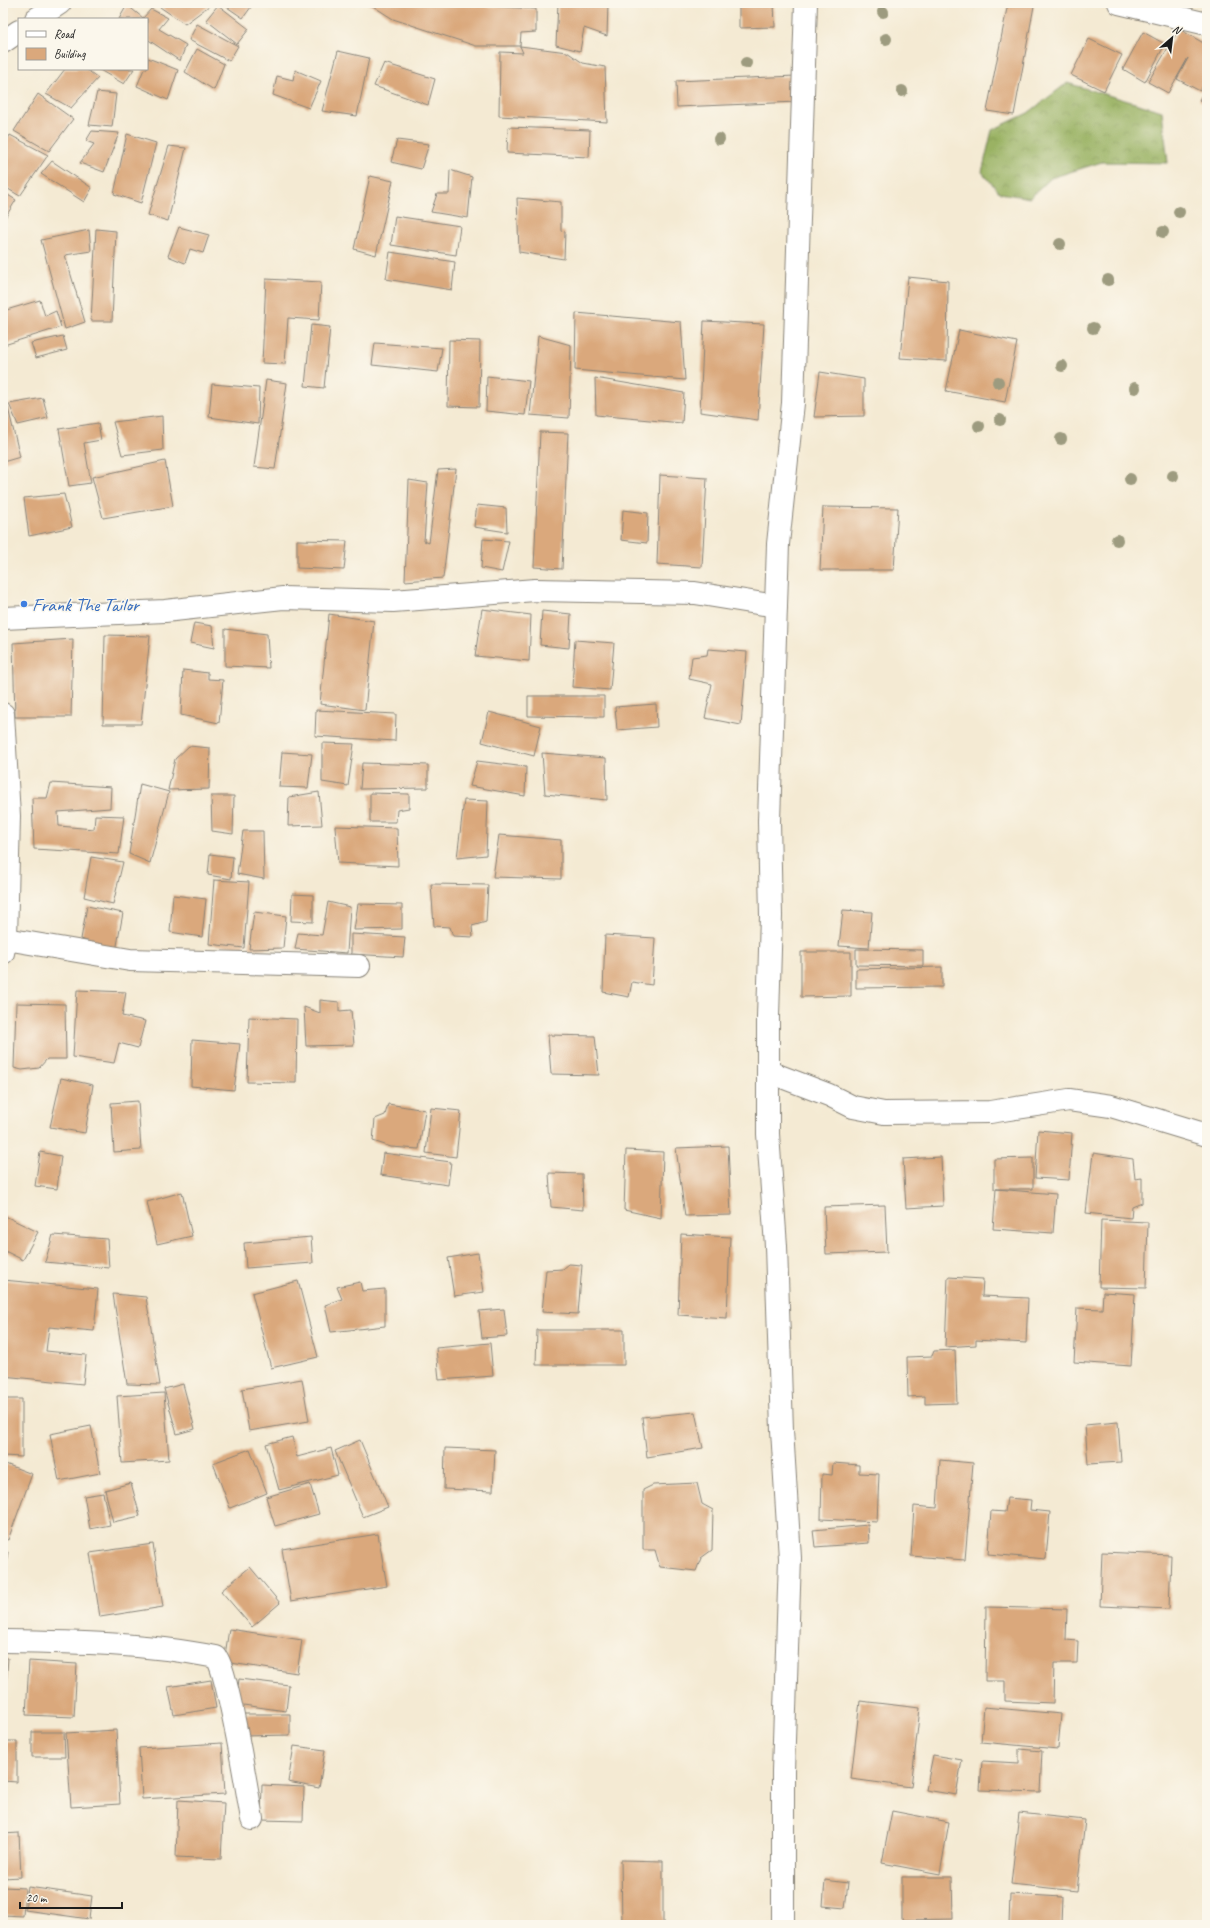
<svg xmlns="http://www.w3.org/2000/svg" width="1210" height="1928" viewBox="0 0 1210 1928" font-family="Caveat,sans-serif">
<defs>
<pattern id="forest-crowns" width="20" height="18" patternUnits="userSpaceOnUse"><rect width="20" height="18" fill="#9ab263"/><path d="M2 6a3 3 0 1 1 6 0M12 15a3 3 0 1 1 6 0" fill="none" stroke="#849855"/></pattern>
</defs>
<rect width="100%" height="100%" fill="#fbf7ec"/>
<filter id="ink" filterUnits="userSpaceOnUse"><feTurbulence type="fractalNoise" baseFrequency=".025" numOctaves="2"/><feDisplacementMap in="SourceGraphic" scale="8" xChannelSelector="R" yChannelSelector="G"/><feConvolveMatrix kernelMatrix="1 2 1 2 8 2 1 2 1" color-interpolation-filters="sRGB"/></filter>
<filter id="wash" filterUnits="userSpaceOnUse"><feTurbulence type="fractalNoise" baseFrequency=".012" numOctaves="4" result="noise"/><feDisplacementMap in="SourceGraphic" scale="16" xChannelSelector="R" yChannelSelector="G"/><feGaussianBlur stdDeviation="0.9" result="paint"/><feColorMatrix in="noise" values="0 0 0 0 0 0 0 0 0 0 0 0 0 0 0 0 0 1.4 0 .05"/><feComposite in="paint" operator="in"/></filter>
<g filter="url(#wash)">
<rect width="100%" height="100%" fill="#f4ead3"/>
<!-- forest -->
<polygon fill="url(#forest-crowns)" stroke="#5b6740" points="1067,83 1162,111 1168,163 1102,162 1051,178 1030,198 1000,193 982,172 992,130 1028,113"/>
<g id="blocks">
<!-- building -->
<g fill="#daa87c">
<polygon points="154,3 207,3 209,6 185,24"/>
<polygon points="221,3 254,3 243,18"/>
<polygon points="368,3 466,3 471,5 536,9 536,32 521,33 520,46 476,46 393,19"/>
<polygon points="558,3 608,3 607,36 584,28 580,51 556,45"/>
<polygon points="739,3 774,3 775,27 739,28"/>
<polygon points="1008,3 1028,3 1034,6 1014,115 987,111"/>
<polygon points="127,5 143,18 151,9 168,18 159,29 186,45 180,61 147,39 147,19 119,19"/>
<polygon points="218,5 249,29 237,44 206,20"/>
<polygon points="197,24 238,46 229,61 189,40"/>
<polygon points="1179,29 1207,45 1207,79 1200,91 1177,79 1188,58 1168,93 1148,82"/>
<polygon points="1143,32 1165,44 1145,82 1123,69"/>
<polygon points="1089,39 1122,55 1104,91 1071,75"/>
<polygon points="520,46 567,52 583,63 605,67 607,122 499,116 500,52 523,53"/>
<polygon points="197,49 224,64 214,90 185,72"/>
<polygon points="338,51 369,58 357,116 322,111"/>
<polygon points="148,58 178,70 168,100 137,86 144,69 147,69"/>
<polygon points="384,63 435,79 428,105 374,86"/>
<polygon points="65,69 86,69 98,78 71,108 46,94"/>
<polygon points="98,69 134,69 124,84"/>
<polygon points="295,70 321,81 309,108 273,95 277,76 293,80"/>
<polygon points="796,76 798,102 677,107 676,81"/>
<polygon points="1207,86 1207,104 1199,100"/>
<polygon points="97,92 116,94 112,127 89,125"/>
<polygon points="38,94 73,119 49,151 14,131"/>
<polygon points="508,127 590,130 589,157 507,153"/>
<polygon points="92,131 119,133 104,172 80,163 94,144 86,141"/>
<polygon points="127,134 156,143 141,203 114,194"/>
<polygon points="10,135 48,155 20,196 3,186 3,147"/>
<polygon points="397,140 429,144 421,169 391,162"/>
<polygon points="169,146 186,148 168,221 148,215"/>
<polygon points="52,161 92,188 84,202 41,174"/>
<polygon points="450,170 472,177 468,218 431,212 437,194 449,194"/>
<polygon points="370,176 393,181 376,255 354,249"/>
<polygon points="3,192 16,200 3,221"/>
<polygon points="517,198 561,202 561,231 565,232 564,259 519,252"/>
<polygon points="395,216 460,226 456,255 391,245"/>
<polygon points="179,227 209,235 203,253 190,249 185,263 168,256"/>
<polygon points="96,229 116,231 112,321 91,321"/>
<polygon points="89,230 91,251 65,255 85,322 65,329 41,240"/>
<polygon points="390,252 455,262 452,290 386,279"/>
<polygon points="908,277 948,281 947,361 900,358"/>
<polygon points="266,279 321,282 319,320 288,318 285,364 262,363"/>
<polygon points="40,300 45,316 56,311 61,327 4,345 3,311"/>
<polygon points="576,313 681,322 685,380 575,370"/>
<polygon points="704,321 764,324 758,420 700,412"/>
<polygon points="311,325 330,327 324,388 305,386"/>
<polygon points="959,330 1017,342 1005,402 946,391"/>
<polygon points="63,336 67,350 36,358 31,343"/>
<polygon points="538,336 571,345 569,418 530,415"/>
<polygon points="449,340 480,341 479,407 448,406"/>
<polygon points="375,343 442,348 438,372 372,365"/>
<polygon points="820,372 864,379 864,416 814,417"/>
<polygon points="487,376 529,381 525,415 486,411"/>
<polygon points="595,378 684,393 682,423 596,415"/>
<polygon points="266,380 287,383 275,469 254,467"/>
<polygon points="212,384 259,388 258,424 209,417"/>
<polygon points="43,398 48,418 18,425 9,404"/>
<polygon points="8,408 20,457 3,462 3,409"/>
<polygon points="162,416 163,450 122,455 113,422"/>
<polygon points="98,423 101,440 84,443 91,483 69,486 59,429"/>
<polygon points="540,432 568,433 562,569 534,567"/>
<polygon points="165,461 173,506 103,518 92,477"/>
<polygon points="456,469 443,578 405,581 409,480 428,483 424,541 429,543 438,470"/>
<polygon points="660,475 707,478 702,567 657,564"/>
<polygon points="64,494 72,527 29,536 24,498"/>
<polygon points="477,505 506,508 507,532 474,527"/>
<polygon points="823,507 898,508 894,570 820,570"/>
<polygon points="623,510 648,513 647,543 621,540"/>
<polygon points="483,539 509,541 502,572 481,568"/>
<polygon points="297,540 347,541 344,570 297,568"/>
<polygon points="482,609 531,615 529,661 475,656"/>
<polygon points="542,611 571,614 569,648 540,645"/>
<polygon points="329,614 374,621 365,710 320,704"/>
<polygon points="194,623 212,626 214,648 190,643"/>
<polygon points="225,629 267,634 269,668 225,666"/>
<polygon points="105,635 150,636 141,724 103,724"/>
<polygon points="73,639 71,717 15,717 13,643"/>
<polygon points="575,640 614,643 610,690 572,687"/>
<polygon points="708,649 747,652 741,725 705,718 712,684 689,679 692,657 707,655"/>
<polygon points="183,670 208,673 208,679 223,680 219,723 181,715"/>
<polygon points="528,696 604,696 604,717 528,716"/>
<polygon points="656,704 657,727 617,730 615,707"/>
<polygon points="316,710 396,714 395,741 315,736"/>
<polygon points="489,712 541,726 534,756 482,742"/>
<polygon points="322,743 354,744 348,786 322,782"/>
<polygon points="189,746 210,748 209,789 168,790 175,759"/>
<polygon points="282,752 312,754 308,788 279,787"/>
<polygon points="542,753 606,758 607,800 545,794"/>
<polygon points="477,761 526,767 525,796 470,786"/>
<polygon points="362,763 428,765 428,788 360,789"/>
<polygon points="51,783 111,787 110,808 58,812 59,826 94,829 95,815 124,816 119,854 34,849 32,798 47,798"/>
<polygon points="140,784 169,792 150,863 129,854"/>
<polygon points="319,792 322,825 288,826 289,797"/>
<polygon points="370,793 409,794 409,808 397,810 396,822 370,822"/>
<polygon points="211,796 234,796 233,834 212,831"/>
<polygon points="464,800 488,801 486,855 457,858"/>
<polygon points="335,826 397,828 398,866 338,863"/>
<polygon points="243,831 263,831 264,879 237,874"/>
<polygon points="499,835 561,840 561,879 493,877"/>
<polygon points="210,854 233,857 231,879 208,875"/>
<polygon points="91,857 123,862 113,904 84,897"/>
<polygon points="214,880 249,882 244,948 209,944"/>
<polygon points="431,884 488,885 486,922 472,926 473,937 453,936 450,927 434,926"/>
<polygon points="292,894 313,895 313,922 291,921"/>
<polygon points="173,895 206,899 202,937 170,932"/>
<polygon points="328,902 350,907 347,953 295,949 298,933 322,935"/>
<polygon points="358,904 402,905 402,929 354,930"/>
<polygon points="87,906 123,913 116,951 81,939"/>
<polygon points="843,910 872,912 869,948 839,946"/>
<polygon points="254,912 286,916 283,948 249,949"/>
<polygon points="351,934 405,937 403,957 351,954"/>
<polygon points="605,935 655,938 652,985 632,982 629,997 603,992"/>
<polygon points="856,949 923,950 923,966 856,965"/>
<polygon points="801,952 851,952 851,996 801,997"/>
<polygon points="942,967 942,987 856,988 856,969"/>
<polygon points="77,990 126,992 122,1016 145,1021 138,1048 119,1043 114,1063 73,1057"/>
<polygon points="320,1000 339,1002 339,1011 351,1010 354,1045 306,1046 304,1007 320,1013"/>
<polygon points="16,1003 65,1004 66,1059 47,1059 39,1068 22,1070 14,1068"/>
<polygon points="249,1017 297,1019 296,1083 247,1082"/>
<polygon points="548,1035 595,1036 599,1075 551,1074"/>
<polygon points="192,1040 240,1044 234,1090 191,1086"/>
<polygon points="61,1078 93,1085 85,1133 50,1127"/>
<polygon points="138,1101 141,1150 114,1152 111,1103"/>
<polygon points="388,1104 425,1110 419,1149 391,1147 373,1141 375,1119 385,1115"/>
<polygon points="431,1108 461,1111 456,1157 426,1153"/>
<polygon points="1038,1130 1072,1133 1069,1180 1035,1178"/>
<polygon points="728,1146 731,1215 685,1216 676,1148"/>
<polygon points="626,1150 663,1152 661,1218 624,1210"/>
<polygon points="40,1152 61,1156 57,1189 35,1186"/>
<polygon points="383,1153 451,1162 448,1185 380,1175"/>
<polygon points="1093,1153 1133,1159 1135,1179 1142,1178 1142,1203 1132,1207 1131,1218 1086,1213"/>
<polygon points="941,1157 943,1206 906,1208 903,1159"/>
<polygon points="1033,1158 1033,1189 994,1189 994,1159"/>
<polygon points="549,1173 582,1174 583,1210 551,1207"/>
<polygon points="996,1189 1056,1194 1053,1233 993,1229"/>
<polygon points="182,1192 192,1236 157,1244 147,1202"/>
<polygon points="885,1205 887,1252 826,1254 824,1207"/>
<polygon points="3,1215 38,1232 23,1260 3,1250"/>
<polygon points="1101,1220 1148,1222 1146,1288 1099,1287"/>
<polygon points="681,1234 730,1237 727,1318 678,1315"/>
<polygon points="53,1235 107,1239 109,1268 45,1262"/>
<polygon points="311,1237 313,1263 246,1268 244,1243"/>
<polygon points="478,1253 484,1292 454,1296 448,1258"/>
<polygon points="569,1264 582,1265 578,1314 542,1312 546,1270 563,1269"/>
<polygon points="948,1277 983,1279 982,1296 1028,1298 1026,1343 976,1340 976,1345 945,1347"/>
<polygon points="3,1280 98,1289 94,1331 49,1327 46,1351 86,1355 83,1384 3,1376"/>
<polygon points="298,1281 318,1357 271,1368 252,1293"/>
<polygon points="360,1282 362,1291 385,1289 385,1326 331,1332 325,1305 342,1299 337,1287"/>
<polygon points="1103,1292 1135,1294 1131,1366 1074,1362 1077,1308 1102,1309"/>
<polygon points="113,1294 146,1297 160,1385 127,1384"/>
<polygon points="504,1309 507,1336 482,1338 479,1311"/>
<polygon points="537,1330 624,1330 624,1365 536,1365"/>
<polygon points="490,1343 493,1376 439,1380 436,1348"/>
<polygon points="955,1350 957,1403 925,1404 925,1396 908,1397 907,1357 932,1356 934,1351"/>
<polygon points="302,1379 309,1421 249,1431 242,1389"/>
<polygon points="183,1384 195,1429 177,1434 164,1389"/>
<polygon points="164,1393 169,1460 122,1463 117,1396"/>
<polygon points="3,1399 22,1399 22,1457 3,1456"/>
<polygon points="695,1412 703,1448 647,1457 642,1417"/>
<polygon points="1118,1422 1121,1462 1088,1464 1085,1425"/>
<polygon points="91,1426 100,1473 59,1481 50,1434"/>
<polygon points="292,1437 297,1457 331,1448 338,1475 279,1490 266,1444"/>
<polygon points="360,1440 388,1507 363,1517 335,1451"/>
<polygon points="445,1448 495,1450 493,1491 444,1489"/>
<polygon points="250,1449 267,1493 230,1508 213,1463"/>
<polygon points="940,1460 973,1463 965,1560 911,1556 914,1506 937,1508"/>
<polygon points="3,1463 32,1474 8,1540 3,1538"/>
<polygon points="833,1463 859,1465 859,1473 879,1474 877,1522 821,1519 822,1474 832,1475"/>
<polygon points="131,1483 140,1516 113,1522 105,1490"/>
<polygon points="697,1483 702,1504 713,1510 712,1550 701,1558 696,1571 660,1567 655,1550 643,1550 643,1490 653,1485"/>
<polygon points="310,1484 319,1514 275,1526 266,1497"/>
<polygon points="103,1493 110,1525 90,1529 84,1496"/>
<polygon points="1007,1498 1031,1500 1030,1510 1050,1512 1046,1559 988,1554 991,1511 1005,1512"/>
<polygon points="868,1525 869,1543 815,1547 813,1530"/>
<polygon points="378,1534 387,1586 291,1601 282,1549"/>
<polygon points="153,1544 163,1607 100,1617 90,1553"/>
<polygon points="3,1552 8,1552 4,1577 3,1577"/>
<polygon points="1102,1552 1171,1555 1169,1609 1100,1606"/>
<polygon points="250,1567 280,1603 252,1627 221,1591"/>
<polygon points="986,1607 1067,1609 1066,1640 1078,1641 1077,1663 1054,1663 1053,1703 1005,1701 1005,1681 985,1681"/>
<polygon points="229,1629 302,1640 297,1673 224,1662"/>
<polygon points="3,1658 8,1658 5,1700 3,1700"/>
<polygon points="29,1661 77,1664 74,1717 26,1715"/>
<polygon points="239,1679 289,1685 286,1711 236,1704"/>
<polygon points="211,1680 216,1708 174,1715 168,1687"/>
<polygon points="860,1701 920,1708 911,1787 851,1779"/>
<polygon points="984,1707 1061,1714 1058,1749 981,1742"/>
<polygon points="242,1714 290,1714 290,1735 243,1736"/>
<polygon points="116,1730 120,1804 71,1807 66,1733"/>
<polygon points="32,1732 64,1732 65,1757 32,1757"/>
<polygon points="3,1741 17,1741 17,1782 3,1781"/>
<polygon points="222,1743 225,1794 142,1799 139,1748"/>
<polygon points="294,1746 325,1750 319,1788 288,1782"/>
<polygon points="1019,1749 1042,1751 1040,1792 980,1790 982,1761 1019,1763"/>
<polygon points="933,1755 962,1760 956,1795 926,1790"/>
<polygon points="262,1785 304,1787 303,1821 261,1820"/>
<polygon points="178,1800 224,1803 221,1859 176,1857"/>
<polygon points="892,1811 949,1822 940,1874 882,1863"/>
<polygon points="1019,1813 1085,1820 1077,1891 1011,1884"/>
<polygon points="19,1833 21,1877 3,1878 3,1834"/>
<polygon points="621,1860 663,1861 663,1925 622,1925"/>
<polygon points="902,1877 952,1877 953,1919 902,1920"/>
<polygon points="825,1880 848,1883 845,1908 823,1906"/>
<polygon points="3,1887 25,1888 23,1916 3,1915"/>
<polygon points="28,1887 92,1896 89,1919 25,1910"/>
<polygon points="1010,1894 1062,1897 1061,1925 1009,1925"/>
</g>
</g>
</g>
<g filter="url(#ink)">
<use href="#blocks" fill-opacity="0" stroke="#888378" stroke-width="1"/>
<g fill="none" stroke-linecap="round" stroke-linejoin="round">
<defs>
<g id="minor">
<polyline points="1119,3 1207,24"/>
<polyline points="3,618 165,611 283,598 393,601 535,590 695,593 776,606"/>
<polyline points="3,714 9,816 6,939 3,953"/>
<polyline points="6,939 130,960 359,966"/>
<polyline points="769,1072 829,1095 853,1107 884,1113 990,1112 1069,1100 1111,1106 1207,1135"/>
<path d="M3,1641c71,1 143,2 213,16 11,10 32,139 36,162"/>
<polyline points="783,1925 783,1771 790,1558 782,1430 776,1246 768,1134 768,1017 771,916 769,821 778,544 793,403 806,3"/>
</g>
<g id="secondary">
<polyline points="36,19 60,3"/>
<polyline points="3,42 19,31"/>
</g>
</defs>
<!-- minor casing -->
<use href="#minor" stroke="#888378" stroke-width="24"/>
<!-- secondary casing -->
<use href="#secondary" stroke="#888378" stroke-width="24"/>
<!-- minor -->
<use href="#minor" stroke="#fff" stroke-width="22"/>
<!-- secondary -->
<use href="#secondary" stroke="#fff" stroke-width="22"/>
</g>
<!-- trees -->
<g fill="#9d9b7f">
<circle cx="883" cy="12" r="6"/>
<circle cx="886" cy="39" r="6"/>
<circle cx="746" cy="63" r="6"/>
<circle cx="902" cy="91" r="6"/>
<circle cx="719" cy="139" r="6"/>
<circle cx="1179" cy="212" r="6"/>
<circle cx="1163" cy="232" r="6"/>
<circle cx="1060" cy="244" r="6"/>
<circle cx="1108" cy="280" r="6"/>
<circle cx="1093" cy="328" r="6"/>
<circle cx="1062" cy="366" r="6"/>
<circle cx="998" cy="382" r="6"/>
<circle cx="1135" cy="388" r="6"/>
<circle cx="1000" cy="420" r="6"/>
<circle cx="979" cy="426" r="6"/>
<circle cx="1061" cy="439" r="6"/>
<circle cx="1173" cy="476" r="6"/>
<circle cx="1130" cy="479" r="6"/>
<circle cx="1117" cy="540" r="6"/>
</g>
</g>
<!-- markers -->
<circle fill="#3f7fe0" stroke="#fbf7ec" stroke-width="1.5" cx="24" cy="604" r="4"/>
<g text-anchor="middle" stroke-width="3" stroke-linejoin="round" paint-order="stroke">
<!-- shop labels -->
<g font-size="19" fill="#366cbe" stroke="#fbf7ec" text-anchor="start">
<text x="32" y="611">Frank The Tailor</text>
</g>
</g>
<!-- margin -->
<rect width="1210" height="1928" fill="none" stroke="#fbf7ec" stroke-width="16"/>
<!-- legend -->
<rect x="18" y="18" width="130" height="52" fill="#fbf7ec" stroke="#a29f99"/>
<rect x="26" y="31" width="20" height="6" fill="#ffffff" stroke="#a29f99"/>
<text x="54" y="38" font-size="12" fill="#1c1c1c">Road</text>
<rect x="26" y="48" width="20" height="12" fill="#daa87c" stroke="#a29f99"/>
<text x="54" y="58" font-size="12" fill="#1c1c1c">Building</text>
<!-- north arrow -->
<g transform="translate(1172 38) rotate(28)" stroke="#fbf7ec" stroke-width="3" paint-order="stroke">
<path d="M0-3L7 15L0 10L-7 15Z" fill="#1c1c1c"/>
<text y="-6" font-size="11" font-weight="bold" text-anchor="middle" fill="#1c1c1c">N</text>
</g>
<!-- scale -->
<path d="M20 1902v6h102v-6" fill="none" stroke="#1c1c1c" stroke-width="2"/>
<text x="26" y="1902" font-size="12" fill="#1c1c1c" stroke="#fbf7ec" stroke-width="3" paint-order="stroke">20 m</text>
</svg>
